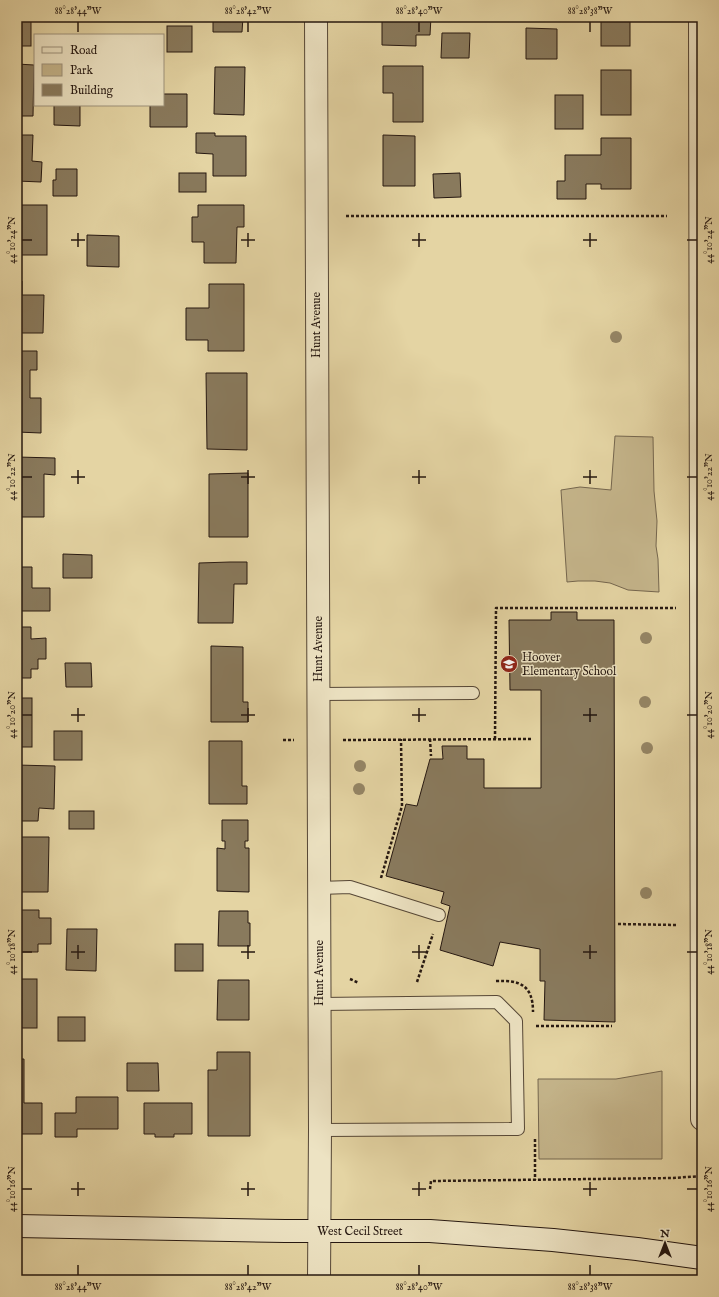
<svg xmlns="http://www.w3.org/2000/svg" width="719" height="1297" viewBox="0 0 719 1297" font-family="'IM FELL English',serif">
<rect width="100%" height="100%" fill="#e4d4a3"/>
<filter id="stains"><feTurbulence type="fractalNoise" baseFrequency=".005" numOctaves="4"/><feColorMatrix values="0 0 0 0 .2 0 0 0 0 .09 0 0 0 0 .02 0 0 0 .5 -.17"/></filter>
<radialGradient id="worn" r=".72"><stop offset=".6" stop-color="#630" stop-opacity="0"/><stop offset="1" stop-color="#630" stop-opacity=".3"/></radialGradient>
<!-- green -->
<g fill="#c4b48a" stroke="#75664e">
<polygon points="615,436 653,437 654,491 657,521 656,546 658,559 659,592 628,590 610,583 595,581 578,581 567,582 561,490 580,487 611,490"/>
<polygon points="662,1071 662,1159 539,1159 538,1079 616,1079"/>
</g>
<!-- building -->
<g fill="#897a5d" stroke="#261811">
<rect x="17" y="17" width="14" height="29"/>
<polygon points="213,17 243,17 242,32 213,32"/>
<polygon points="382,17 431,17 430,35 416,35 416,46 382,45"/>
<rect x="601" y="17" width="29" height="29"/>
<rect x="167" y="26" width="25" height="26"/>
<polygon points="526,28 557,29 557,59 526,59"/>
<polygon points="442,33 470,33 469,58 441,58"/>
<polygon points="17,64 34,65 33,116 17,116"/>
<polygon points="383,66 423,66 423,122 393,122 393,93 383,93"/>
<polygon points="215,67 245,67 244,115 214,114"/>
<rect x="601" y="70" width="30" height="45"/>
<polygon points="163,94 187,94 187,127 150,127 150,105 163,105"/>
<rect x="555" y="95" width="28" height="34"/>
<polygon points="54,105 80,105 80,126 54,125"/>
<polygon points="196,133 215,133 215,136 246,136 246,176 213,176 213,154 196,153"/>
<polygon points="17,135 33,135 32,161 42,162 41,182 17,181"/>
<polygon points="383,135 415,136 415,186 383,186"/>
<polygon points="601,138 631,138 631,189 601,189 601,184 586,184 586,199 557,199 557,181 565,181 565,155 601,155"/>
<polygon points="56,169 77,169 77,196 53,196 53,180 56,180"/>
<rect x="179" y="173" width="27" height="19"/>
<polygon points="460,173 461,197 434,198 433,174"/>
<rect x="17" y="205" width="30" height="50"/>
<polygon points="198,205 244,205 244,227 237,227 236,263 204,263 204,242 192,242 192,217 198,217"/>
<polygon points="87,235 119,236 119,267 87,266"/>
<polygon points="17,281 22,281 22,295 44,295 43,333 17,333"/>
<polygon points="209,284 244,284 244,351 208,351 208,340 186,340 186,308 209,308"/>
<polygon points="17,351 37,351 37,370 30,370 30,398 41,398 41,433 17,432"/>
<polygon points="206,373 247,373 247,450 207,449"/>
<polygon points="17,457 55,458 55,475 44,474 44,517 17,517"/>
<polygon points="248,473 248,537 209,537 209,474"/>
<polygon points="63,554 92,555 92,578 63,578"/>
<polygon points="230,562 247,562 247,584 234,584 233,623 198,623 199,563"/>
<polygon points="17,567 32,567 32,588 50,588 50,611 17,611"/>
<polygon points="551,612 577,612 577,620 614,620 615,1022 544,1020 545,981 540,981 540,949 500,942 493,966 440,950 450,906 441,903 444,892 386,876 406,804 417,806 430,759 443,759 442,746 467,746 467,759 484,759 484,788 541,788 541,690 510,690 509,620 551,620"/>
<polygon points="17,627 31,627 31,639 46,638 46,659 38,659 38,669 31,669 31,678 17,678"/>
<polygon points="211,646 243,647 243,702 248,702 248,722 211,722"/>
<polygon points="65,663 91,663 92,687 66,687"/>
<rect x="17" y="698" width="15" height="49"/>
<rect x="54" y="731" width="28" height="29"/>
<polygon points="209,741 242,741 242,786 247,786 247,804 209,804"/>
<polygon points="17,765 55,766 54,809 39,808 38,821 17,821"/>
<rect x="69" y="811" width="25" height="18"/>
<polygon points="222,820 248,820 248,841 245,841 245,848 249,848 249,892 217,891 217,848 225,849 225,841 222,841"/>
<polygon points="17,837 49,837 48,892 17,892"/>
<polygon points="17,910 39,910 39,918 51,918 51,944 38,944 38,952 17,952"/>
<polygon points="219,911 248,911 248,923 250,923 250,946 218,946"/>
<polygon points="67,929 97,929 96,971 66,970"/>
<rect x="175" y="944" width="28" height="27"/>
<rect x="17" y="979" width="20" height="49"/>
<polygon points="218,980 249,980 249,1020 217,1020"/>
<rect x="58" y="1017" width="27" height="24"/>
<polygon points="217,1052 250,1052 250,1136 208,1136 208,1070 217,1070"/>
<polygon points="17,1059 24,1059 24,1103 42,1103 42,1134 21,1134 21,1138 17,1138"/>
<polygon points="127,1063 158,1063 159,1091 127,1091"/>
<polygon points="76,1097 118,1097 118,1129 77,1129 77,1137 55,1137 55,1113 76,1113"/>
<polygon points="144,1103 192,1103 192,1134 174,1134 174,1137 155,1137 155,1134 144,1134"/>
</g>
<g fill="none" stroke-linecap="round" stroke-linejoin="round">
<defs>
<g id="service">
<polyline points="318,694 473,693"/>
<polyline points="319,888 350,887 439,915"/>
<polyline points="320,1004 497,1002 516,1021 518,1129 320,1130"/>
</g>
<g id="minor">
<polyline points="316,17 320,1130 319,1280"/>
<polyline points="700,17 702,1119"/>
</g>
<polyline id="secondary" points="17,1226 285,1231 430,1231 553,1240 637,1249 702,1258"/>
</defs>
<!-- service casing -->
<use href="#service" stroke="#564736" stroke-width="14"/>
<!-- minor casing -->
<use href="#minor" stroke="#564736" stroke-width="24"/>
<!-- secondary casing -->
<use href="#secondary" stroke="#261811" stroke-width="24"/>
<!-- path -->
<g stroke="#261811" stroke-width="2.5" stroke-dasharray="3 2" stroke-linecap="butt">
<polyline points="346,216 667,216"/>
<polyline points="430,739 431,756"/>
<polyline points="495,739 496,608 676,608"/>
<polyline points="283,740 294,740"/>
<polyline points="343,740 531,739"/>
<polyline points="381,878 402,806 401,739"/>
<polyline points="618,924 678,925"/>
<polyline points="350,979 359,983"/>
<path d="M496,981c24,-1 37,4 37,31"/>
<polyline points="417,982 433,934"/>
<polyline points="536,1026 612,1026"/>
<polyline points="535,1139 535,1180"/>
<polyline points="430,1189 431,1181 673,1178 702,1176"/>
</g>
<!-- service -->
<use href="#service" stroke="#ede3c3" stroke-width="12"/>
<!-- minor -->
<use href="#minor" stroke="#ede3c3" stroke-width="22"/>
<!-- secondary -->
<use href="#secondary" stroke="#ede3c3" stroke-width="22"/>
</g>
<!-- trees -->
<g fill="#958666">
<circle cx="616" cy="337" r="6"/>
<circle cx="646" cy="638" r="6"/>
<circle cx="645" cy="702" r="6"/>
<circle cx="647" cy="748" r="6"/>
<circle cx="360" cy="766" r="6"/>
<circle cx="359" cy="789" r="6"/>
<circle cx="646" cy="893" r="6"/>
</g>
<!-- ticks -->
<path fill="none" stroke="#261811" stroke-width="1.5" d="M78,22v10M248,22v10M419,22v10M590,22v10M78,233v14M248,233v14M419,233v14M590,233v14M22,240h10M71,240h14M241,240h14M412,240h14M583,240h14M687,240h10M78,470v14M248,470v14M419,470v14M590,470v14M22,477h10M71,477h14M241,477h14M412,477h14M583,477h14M687,477h10M78,708v14M248,708v14M419,708v14M590,708v14M22,715h10M71,715h14M241,715h14M412,715h14M583,715h14M687,715h10M78,945v14M248,945v14M419,945v14M590,945v14M22,952h10M71,952h14M241,952h14M412,952h14M583,952h14M687,952h10M78,1182v14M248,1182v14M419,1182v14M590,1182v14M22,1189h10M71,1189h14M241,1189h14M412,1189h14M583,1189h14M687,1189h10M78,1265v10M248,1265v10M419,1265v10M590,1265v10"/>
<!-- icons -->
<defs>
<symbol id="school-disc" viewBox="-11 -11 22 22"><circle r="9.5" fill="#8f2418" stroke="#ede3c3"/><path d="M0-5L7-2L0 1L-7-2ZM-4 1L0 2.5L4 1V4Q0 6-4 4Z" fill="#fff"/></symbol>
</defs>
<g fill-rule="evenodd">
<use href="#school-disc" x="499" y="654" width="20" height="20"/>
</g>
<g text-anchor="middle" stroke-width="3" stroke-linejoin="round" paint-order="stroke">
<!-- street labels -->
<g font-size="12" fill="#261811" stroke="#ede3c3">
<text transform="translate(316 325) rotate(-90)" y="4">Hunt Avenue</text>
<text transform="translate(318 649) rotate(-90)" y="4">Hunt Avenue</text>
<text transform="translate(319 973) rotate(-90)" y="4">Hunt Avenue</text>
<text x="360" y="1235">West Cecil Street</text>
</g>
<!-- poi labels -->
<g font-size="12" fill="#261811" stroke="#ede3c3" text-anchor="start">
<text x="522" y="661">Hoover<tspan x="522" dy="14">Elementary School</tspan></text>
</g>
</g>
<!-- margin -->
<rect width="719" height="1297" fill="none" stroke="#e4d4a3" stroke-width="44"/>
<!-- legend -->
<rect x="34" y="34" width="130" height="72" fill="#ede3c3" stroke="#9d927c"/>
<rect x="42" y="47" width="20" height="6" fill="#ede3c3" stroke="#9d927c"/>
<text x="70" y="54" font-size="12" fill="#261811">Road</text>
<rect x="42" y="64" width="20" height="12" fill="#c4b48a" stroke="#9d927c"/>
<text x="70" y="74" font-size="12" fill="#261811">Park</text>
<rect x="42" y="84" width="20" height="12" fill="#897a5d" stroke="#9d927c"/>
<text x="70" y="94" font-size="12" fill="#261811">Building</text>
<!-- north arrow -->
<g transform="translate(665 1243)" stroke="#ede3c3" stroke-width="3" paint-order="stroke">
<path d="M0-3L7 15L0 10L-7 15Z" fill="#261811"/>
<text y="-6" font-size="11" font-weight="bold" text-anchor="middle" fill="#261811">N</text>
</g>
<rect x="22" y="22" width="675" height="1253" fill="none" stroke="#261811" stroke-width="1.5"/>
<g font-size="10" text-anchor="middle" fill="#261811">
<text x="78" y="14">88°28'44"W</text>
<text x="248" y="14">88°28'42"W</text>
<text x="419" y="14">88°28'40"W</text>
<text x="590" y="14">88°28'38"W</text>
<text transform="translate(11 240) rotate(-90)" y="4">44°10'24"N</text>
<text transform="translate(708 240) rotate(-90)" y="4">44°10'24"N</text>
<text transform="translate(11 477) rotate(-90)" y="4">44°10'22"N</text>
<text transform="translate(708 477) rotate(-90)" y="4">44°10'22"N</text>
<text transform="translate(11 715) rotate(-90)" y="4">44°10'20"N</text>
<text transform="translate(708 715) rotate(-90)" y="4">44°10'20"N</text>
<text transform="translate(11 952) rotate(-90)" y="4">44°10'18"N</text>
<text transform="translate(708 952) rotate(-90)" y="4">44°10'18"N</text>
<text transform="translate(11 1189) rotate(-90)" y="4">44°10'16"N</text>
<text transform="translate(708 1189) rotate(-90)" y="4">44°10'16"N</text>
<text x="78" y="1290">88°28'44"W</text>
<text x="248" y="1290">88°28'42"W</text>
<text x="419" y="1290">88°28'40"W</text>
<text x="590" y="1290">88°28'38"W</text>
</g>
<rect width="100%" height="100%" filter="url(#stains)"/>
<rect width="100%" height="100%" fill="url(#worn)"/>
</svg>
